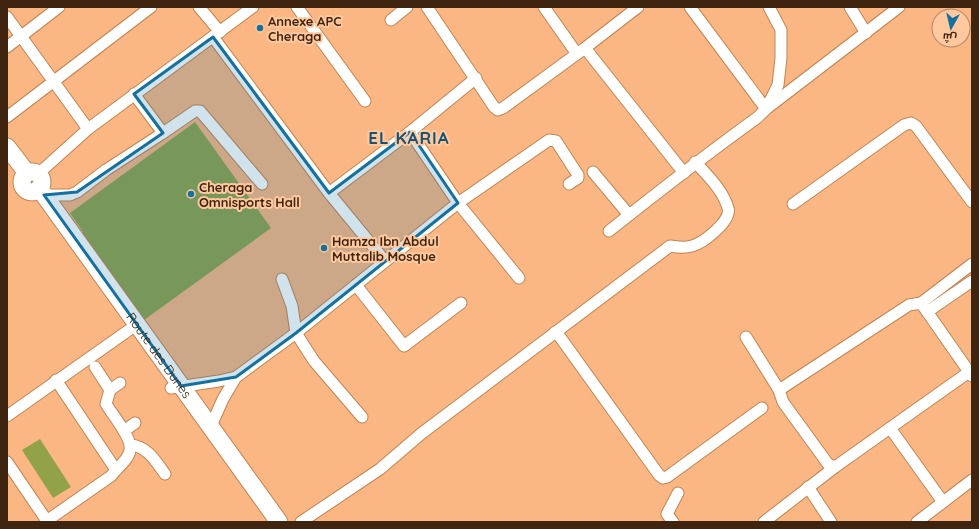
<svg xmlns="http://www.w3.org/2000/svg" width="979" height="529" font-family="Quicksand,Cairo,sans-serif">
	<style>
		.pitch { fill: #92a249 }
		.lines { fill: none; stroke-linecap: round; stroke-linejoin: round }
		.minor-casing { stroke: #c38350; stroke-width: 13 }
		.primary-casing { stroke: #c38350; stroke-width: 19 }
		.minor { stroke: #fff; stroke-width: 11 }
		.primary { stroke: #fff; stroke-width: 17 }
		.marked { fill: #14709f; fill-opacity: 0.2; stroke: #14709f; stroke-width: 3; stroke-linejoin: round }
		.poi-dot { fill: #14709f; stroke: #ffc89f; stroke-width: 1.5 }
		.labels { text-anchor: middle; stroke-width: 4; stroke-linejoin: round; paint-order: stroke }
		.poi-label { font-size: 13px; font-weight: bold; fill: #3f2510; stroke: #ffc89f; text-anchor: start }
		.street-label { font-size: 13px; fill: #3f2510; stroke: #ffc89f }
		.district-label { font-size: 17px; font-weight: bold; letter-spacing: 1px; fill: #185273; stroke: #ffc89f }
	</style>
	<rect width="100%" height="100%" fill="#fbb783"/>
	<g class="pitch">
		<path d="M 195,122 L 271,228 L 140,323 L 79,234 L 83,232 L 70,213 Z"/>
		<path d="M 40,439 L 71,487 L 53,498 L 22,450 Z"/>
	</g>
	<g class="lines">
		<g class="minor-casing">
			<g id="minor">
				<path d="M 199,7 L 220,32"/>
				<path d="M 297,7 L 365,101"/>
				<path d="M 427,7 L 494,107 L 498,110 L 503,108 L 585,48 L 638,7"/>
				<path d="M 544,7 L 577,54"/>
				<path d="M 690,7 L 766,109 L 778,85 L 781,58 L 781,30 L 769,7"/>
				<path d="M 850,7 L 866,33"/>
				<path d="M 7,17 L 88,129"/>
				<path d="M 391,20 L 407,7"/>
				<path d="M 213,37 L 329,193 L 385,261"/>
				<path d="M 7,47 L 59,7"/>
				<path d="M 585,48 L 684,173"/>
				<path d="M 134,94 L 163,133 L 195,111 L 200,111 L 262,184"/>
				<path d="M 7,117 L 151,7"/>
				<path d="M 410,132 L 458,203 L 519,278"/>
				<path d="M 593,172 L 629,215"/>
				<path d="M 38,174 L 88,129 L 253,7"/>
				<path d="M 329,193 L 410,132 L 476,78"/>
				<path d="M 44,195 L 70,195 L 77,192 L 106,170 L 163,133"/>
				<path d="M 793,204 L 904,125 L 911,123 L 916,126 L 972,202"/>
				<path d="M 609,231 C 658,192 707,154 758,117 L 766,109 L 899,7"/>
				<path d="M 282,279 L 292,306 L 296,333 L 314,361 L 362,417"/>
				<path d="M 356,285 L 404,346 L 461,303"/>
				<path d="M 921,303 L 972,264"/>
				<path d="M 927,312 L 972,281"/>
				<path d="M 555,332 L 560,337 L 659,475 L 663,478 L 667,477 L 762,408"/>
				<path d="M 746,337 L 779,390 L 783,402 L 828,464 L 835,467 L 969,372"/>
				<path d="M 95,367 L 110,390 L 106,404 C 112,414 133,439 130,450 C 129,458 121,465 116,470"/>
				<path d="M 171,388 L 219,381 L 236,377 L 296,333 L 458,203 L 549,140 L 556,141 L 578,175 L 578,178 L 569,184"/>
				<path d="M 110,390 L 120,383"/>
				<path d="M 779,390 L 909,305 L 921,303 L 972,376"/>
				<path d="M 7,416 L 129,330"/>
				<path d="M 211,426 L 223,399 L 236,377"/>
				<path d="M 890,428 L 943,502"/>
				<path d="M 124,431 L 135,423"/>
				<path d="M 130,445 C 147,446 155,460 165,474"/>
				<path d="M 7,462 L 47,521"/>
				<path d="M 808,487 L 831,522"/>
				<path d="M 45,522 L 111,476 L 116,470 L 56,380"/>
				<path d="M 301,522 L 380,469 L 422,433 L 670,246 C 676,247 685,248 692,246 C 703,243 732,221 728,208 C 723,190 707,175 695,162"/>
				<path d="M 673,522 L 667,514 L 678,493"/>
				<path d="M 764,522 L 835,467"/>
				<path d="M 917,522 L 972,480"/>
			</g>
		</g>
		<g class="primary-casing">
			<g id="primary">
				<path d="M 7,147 L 27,173"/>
				<circle cx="32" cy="182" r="10"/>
				<path id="s1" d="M 39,188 L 279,522"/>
			</g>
		</g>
		<use href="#minor" class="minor"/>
		<use href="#primary" class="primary"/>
	</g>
	<path class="marked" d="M 213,37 L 329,193 L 410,132 L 458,203 L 296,333 L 236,377 L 181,386 L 44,195 L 77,192 L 163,133 L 134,94 Z"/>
	<g class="poi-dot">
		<circle cx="260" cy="28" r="4"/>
		<circle cx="191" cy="194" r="4"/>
		<circle cx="324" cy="248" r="4"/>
	</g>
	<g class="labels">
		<g class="poi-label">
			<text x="268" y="26">Annexe APC<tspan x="268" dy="15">Cheraga</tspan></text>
			<text x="199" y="192">Cheraga<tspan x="199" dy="15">Omnisports Hall</tspan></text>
			<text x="332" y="246">Hamza Ibn Abdul<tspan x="332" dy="15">Muttalib Mosque</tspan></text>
		</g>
		<g class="street-label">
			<text dy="5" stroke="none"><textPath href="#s1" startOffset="206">Route des Dunes</textPath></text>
		</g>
		<g class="district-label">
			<text x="409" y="144">EL KARIA</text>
		</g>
	</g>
	<rect width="979" height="529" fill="none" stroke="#3f2510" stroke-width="16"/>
	<g transform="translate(951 28) rotate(188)"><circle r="19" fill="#ffc89f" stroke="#b28766"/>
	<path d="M0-3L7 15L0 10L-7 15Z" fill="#14709f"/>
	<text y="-6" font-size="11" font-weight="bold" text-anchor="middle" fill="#3f2510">ش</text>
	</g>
</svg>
